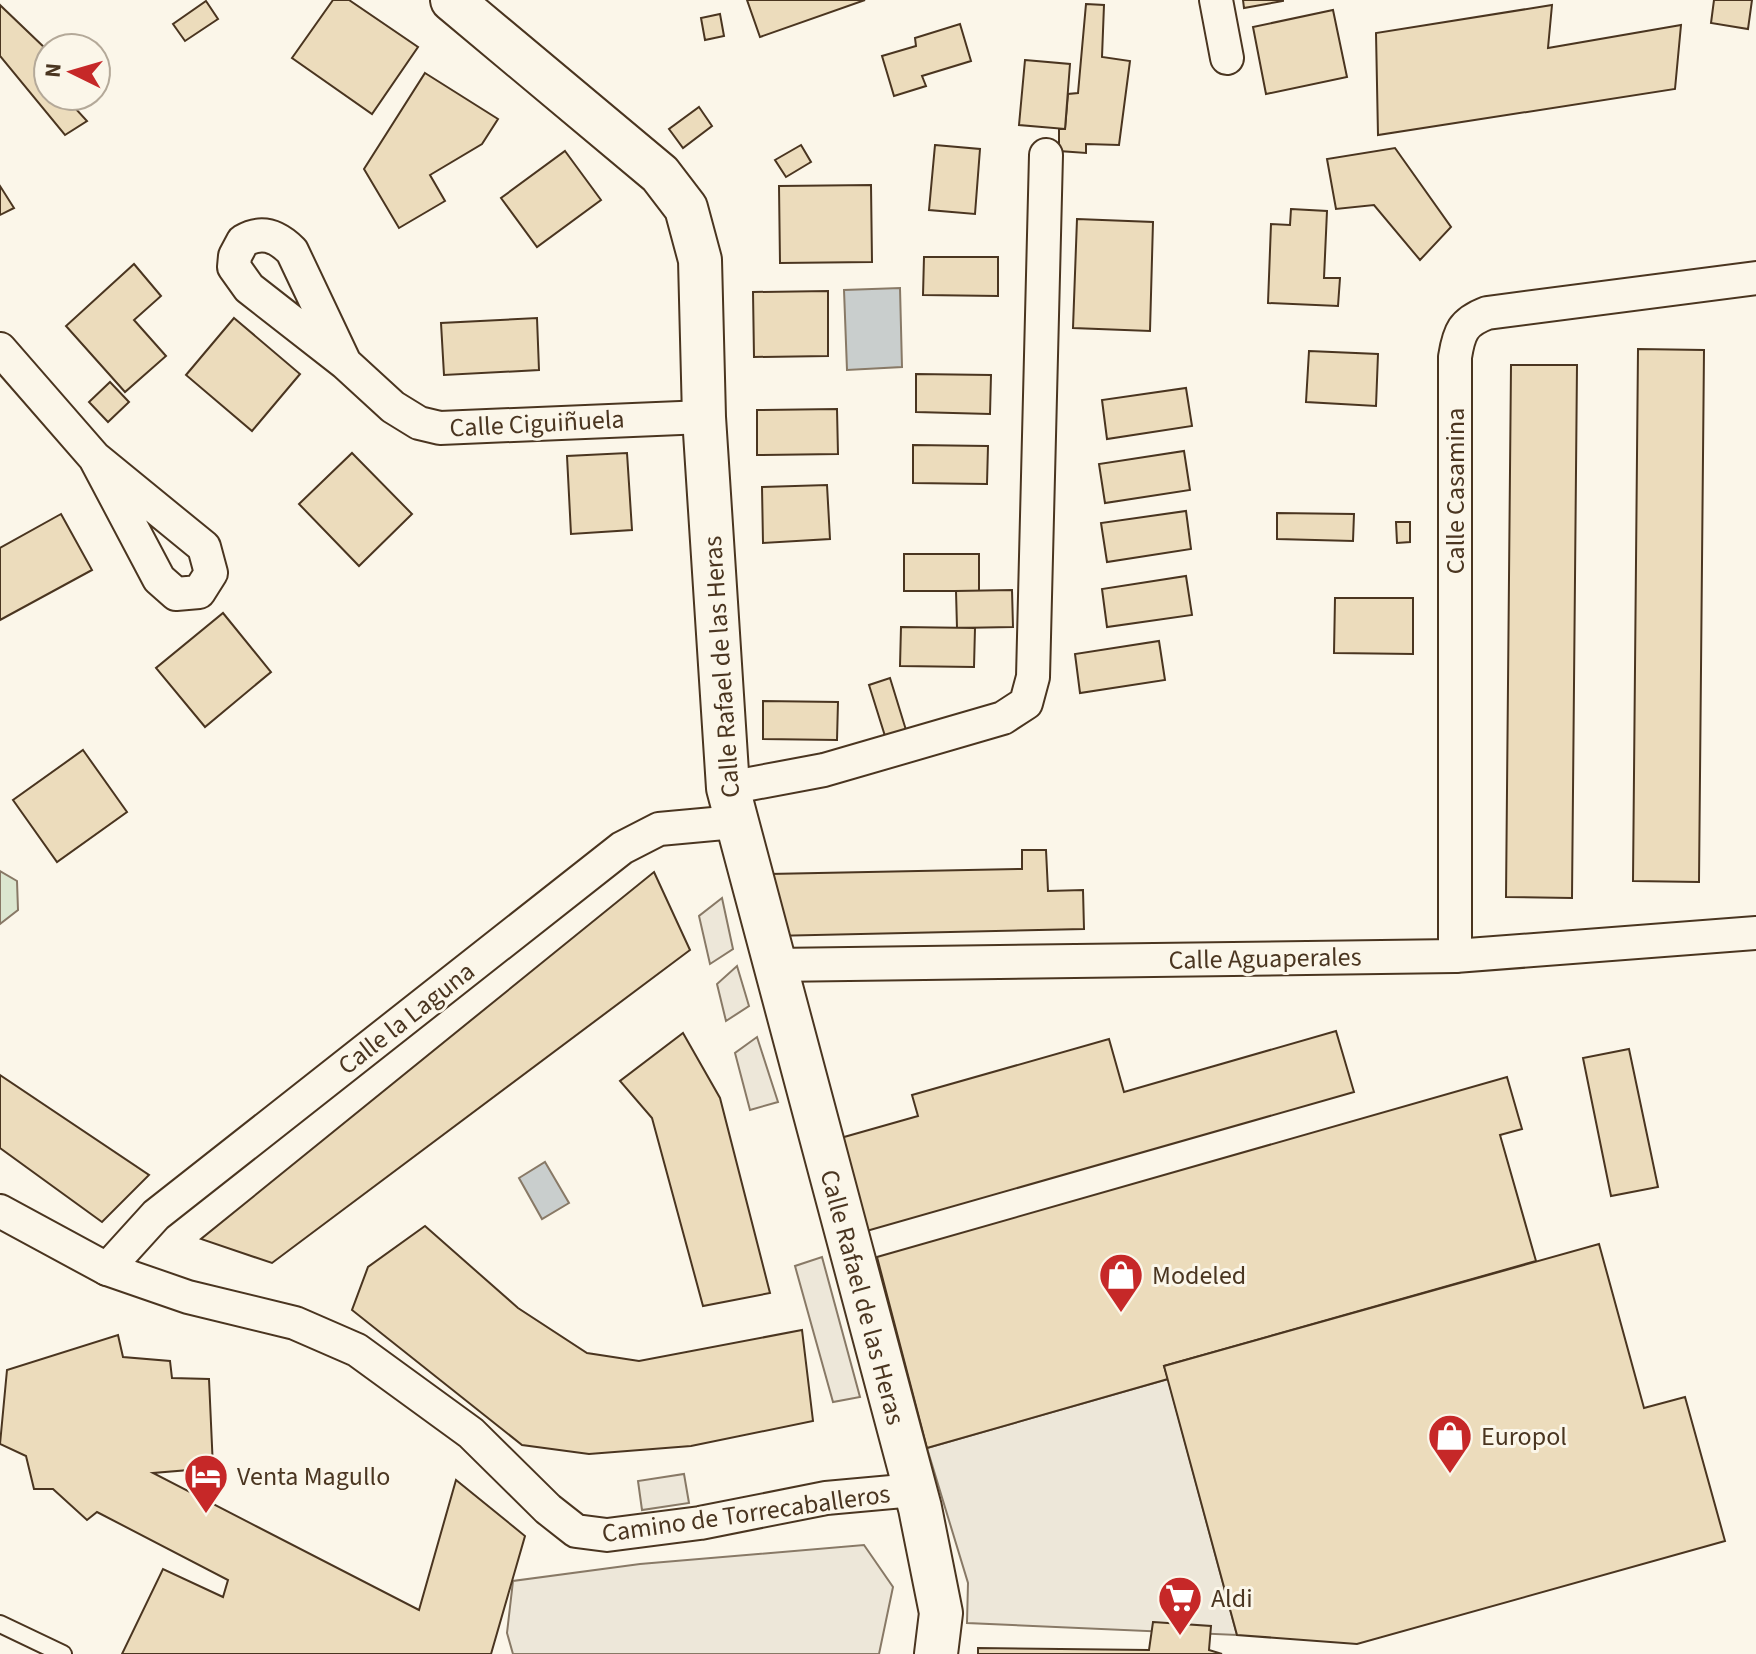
<svg xmlns="http://www.w3.org/2000/svg" width="1756" height="1654" font-family="'Source Sans 3',sans-serif">
	<style>
		.green { fill: #dce7d0; stroke: #887966; stroke-width: 2 }
		.parking { fill: #ede7d9; stroke: #887966; stroke-width: 2 }
		.water { fill: #c9cecd; stroke: #887966; stroke-width: 2 }
		.building { fill: #ecdcbc; stroke: #4a3520; stroke-width: 2 }
		.lines { fill: none; stroke-linecap: round; stroke-linejoin: round }
		.service-casing { stroke: #4a3520; stroke-width: 20 }
		.minor-casing { stroke: #4a3520; stroke-width: 36 }
		.tertiary-casing { stroke: #4a3520; stroke-width: 46 }
		.service { stroke: #fbf6e9; stroke-width: 16 }
		.minor { stroke: #fbf6e9; stroke-width: 32 }
		.tertiary { stroke: #fbf6e9; stroke-width: 42 }
		.labels { text-anchor: middle; stroke-width: 6; stroke-linejoin: round; paint-order: stroke }
		.street-label { font-size: 26px; fill: #4a3520; stroke: #fbf6e9 }
		.poi-label { font-size: 26px; fill: #4a3520; stroke: #fbf6e9; text-anchor: start }
	</style>
	<rect width="100%" height="100%" fill="#fbf6e9"/>
	<path class="green" d="M 0,871 L 17,881 L 18,910 L 0,924 Z"/>
	<g class="parking">
		<path d="M 722,898 L 733,949 L 710,964 L 699,916 Z"/>
		<path d="M 737,966 L 749,1006 L 726,1021 L 717,984 Z"/>
		<path d="M 757,1037 L 778,1102 L 750,1110 L 735,1053 Z"/>
		<path d="M 822,1257 L 860,1397 L 833,1402 L 795,1266 Z"/>
		<path d="M 1168,1379 L 1237,1635 L 967,1623 L 968,1583 L 927,1448 Z"/>
		<path d="M 684,1474 L 689,1503 L 642,1510 L 638,1481 Z"/>
		<path d="M 864,1545 L 893,1587 L 879,1654 L 513,1654 L 507,1633 L 513,1581 L 640,1564 Z"/>
	</g>
	<g class="water">
		<path d="M 900,288 L 902,367 L 847,370 L 844,290 Z"/>
		<path d="M 545,1162 L 569,1203 L 542,1219 L 519,1178 Z"/>
	</g>
	<g class="building">
		<path d="M 333,0 L 349,0 L 418,47 L 372,114 L 292,58 Z"/>
		<path d="M 747,0 L 865,0 L 760,37 Z"/>
		<path d="M 1243,0 L 1283,0 L 1283,1 L 1244,8 Z"/>
		<path d="M 1714,0 L 1752,0 L 1748,29 L 1711,23 Z"/>
		<path d="M 206,1 L 218,19 L 185,41 L 173,24 Z"/>
		<path d="M 1086,4 L 1104,5 L 1102,57 L 1130,61 L 1119,145 L 1086,144 L 1086,153 L 1059,151 L 1059,129 L 1065,129 L 1068,94 L 1078,93 Z"/>
		<path d="M 0,5 L 48,51 L 48,68 L 43,72 L 48,78 L 48,96 L 64,96 L 87,121 L 65,135 L 0,56 Z"/>
		<path d="M 1552,5 L 1548,48 L 1681,25 L 1675,89 L 1378,135 L 1376,33 Z"/>
		<path d="M 1333,10 L 1347,77 L 1266,94 L 1253,27 Z"/>
		<path d="M 720,14 L 724,36 L 705,40 L 701,18 Z"/>
		<path d="M 960,24 L 971,61 L 922,76 L 926,86 L 894,96 L 882,56 L 916,46 L 915,38 Z"/>
		<path d="M 1025,60 L 1070,64 L 1065,129 L 1019,125 Z"/>
		<path d="M 425,73 L 498,119 L 482,144 L 430,175 L 445,201 L 399,228 L 364,169 Z"/>
		<path d="M 699,107 L 712,126 L 683,148 L 669,129 Z"/>
		<path d="M 801,145 L 811,162 L 786,177 L 775,160 Z"/>
		<path d="M 935,145 L 980,149 L 975,214 L 929,210 Z"/>
		<path d="M 1395,148 L 1451,227 L 1420,260 L 1374,205 L 1336,209 L 1327,159 Z"/>
		<path d="M 565,151 L 601,200 L 537,247 L 501,198 Z"/>
		<path d="M 871,185 L 872,262 L 780,263 L 779,186 Z"/>
		<path d="M 0,186 L 14,208 L 0,215 Z"/>
		<path d="M 1291,209 L 1327,211 L 1324,278 L 1340,278 L 1338,306 L 1268,303 L 1271,224 L 1290,225 Z"/>
		<path d="M 1077,219 L 1153,222 L 1150,331 L 1073,328 Z"/>
		<path d="M 924,257 L 998,257 L 998,296 L 923,295 Z"/>
		<path d="M 134,264 L 161,296 L 134,320 L 166,356 L 125,392 L 66,326 Z"/>
		<path d="M 828,291 L 828,356 L 754,357 L 753,292 Z"/>
		<path d="M 234,318 L 300,374 L 252,431 L 186,375 Z"/>
		<path d="M 537,318 L 539,370 L 444,375 L 441,323 Z"/>
		<path d="M 1638,349 L 1704,350 L 1699,882 L 1633,881 Z"/>
		<path d="M 1309,351 L 1378,354 L 1376,406 L 1306,402 Z"/>
		<path d="M 1511,365 L 1577,365 L 1572,898 L 1506,897 Z"/>
		<path d="M 916,374 L 991,375 L 990,414 L 916,412 Z"/>
		<path d="M 110,382 L 129,402 L 108,422 L 89,402 Z"/>
		<path d="M 1186,388 L 1192,426 L 1107,439 L 1102,400 Z"/>
		<path d="M 837,409 L 838,454 L 757,455 L 757,410 Z"/>
		<path d="M 913,445 L 988,446 L 987,484 L 913,483 Z"/>
		<path d="M 1184,451 L 1190,490 L 1105,503 L 1099,464 Z"/>
		<path d="M 352,453 L 412,514 L 359,566 L 299,504 Z"/>
		<path d="M 627,453 L 632,530 L 571,534 L 567,456 Z"/>
		<path d="M 827,485 L 830,539 L 763,543 L 762,487 Z"/>
		<path d="M 1186,511 L 1191,549 L 1107,562 L 1101,523 Z"/>
		<path d="M 1277,513 L 1354,514 L 1353,541 L 1277,539 Z"/>
		<path d="M 61,514 L 92,570 L 0,620 L 0,548 Z"/>
		<path d="M 1396,522 L 1410,522 L 1410,542 L 1397,543 Z"/>
		<rect x="904" y="554" width="75" height="37"/>
		<path d="M 1186,576 L 1192,615 L 1107,627 L 1102,589 Z"/>
		<path d="M 1012,590 L 1013,627 L 957,628 L 956,591 Z"/>
		<path d="M 1335,598 L 1413,598 L 1413,654 L 1334,653 Z"/>
		<path d="M 223,613 L 271,672 L 205,727 L 156,668 Z"/>
		<path d="M 901,627 L 975,628 L 974,667 L 900,666 Z"/>
		<path d="M 1159,641 L 1165,680 L 1080,693 L 1075,654 Z"/>
		<path d="M 890,678 L 906,730 L 885,736 L 869,685 Z"/>
		<path d="M 763,701 L 838,702 L 837,740 L 763,739 Z"/>
		<path d="M 83,750 L 127,812 L 57,862 L 13,800 Z"/>
		<path d="M 1022,850 L 1046,850 L 1048,891 L 1083,890 L 1084,929 L 771,936 L 769,874 L 1022,869 Z"/>
		<path d="M 654,872 L 690,950 L 272,1263 L 201,1239 Z"/>
		<path d="M 1336,1031 L 1354,1092 L 856,1234 L 830,1141 L 918,1116 L 912,1095 L 1109,1039 L 1124,1092 Z"/>
		<path d="M 683,1033 L 720,1098 L 770,1293 L 703,1306 L 652,1118 L 620,1081 Z"/>
		<path d="M 1629,1049 L 1658,1187 L 1611,1196 L 1583,1058 Z"/>
		<path d="M 0,1075 L 149,1175 L 102,1222 L 0,1148 Z"/>
		<path d="M 1507,1077 L 1522,1129 L 1500,1135 L 1536,1261 L 1164,1366 L 1168,1379 L 927,1448 L 877,1257 Z"/>
		<path d="M 425,1226 L 518,1308 L 587,1353 L 639,1361 L 802,1330 L 813,1421 L 691,1446 L 589,1454 L 522,1445 L 352,1310 L 368,1267 Z"/>
		<path d="M 1599,1244 L 1644,1408 L 1685,1397 L 1725,1541 L 1357,1644 L 1237,1635 L 1164,1366 Z"/>
		<path d="M 118,1335 L 123,1357 L 170,1361 L 172,1378 L 209,1379 L 213,1468 L 153,1473 L 419,1610 L 456,1480 L 525,1536 L 491,1654 L 122,1654 L 163,1569 L 223,1597 L 228,1580 L 97,1512 L 87,1520 L 53,1489 L 34,1489 L 26,1456 L 0,1444 L 7,1370 Z"/>
		<path d="M 1153,1622 L 1211,1626 L 1209,1650 L 1222,1654 L 978,1654 L 978,1648 L 1149,1650 Z"/>
	</g>
	<g class="lines">
		<g class="service-casing">
			<path id="service" d="M 0,1624 L 63,1654"/>
		</g>
		<g class="minor-casing">
			<g id="minor">
				<path d="M 1216,0 L 1227,58"/>
				<path d="M 0,349 L 95,458 L 159,579 L 176,594 L 199,592 L 211,573 L 204,547 L 95,458"/>
				<path d="M 345,363 L 292,251 C 277,236 262,230 243,241 L 235,256 L 234,267 L 249,288 L 345,363 L 393,407 L 419,423 L 440,428 L 704,417"/>
				<path d="M 728,788 L 824,770 L 1003,718 L 1026,703 L 1033,677 L 1046,155"/>
				<path d="M 1455,956 L 1455,357 C 1459,332 1463,322 1487,313 L 1756,278"/>
				<path d="M 774,965 L 1455,956 L 1756,933"/>
				<path d="M 0,1211 L 107,1269 L 188,1297 L 295,1323 L 357,1350 L 471,1433 L 548,1509 L 576,1531 L 607,1535 L 700,1523 L 826,1498 L 914,1490"/>
				<path d="M 107,1269 L 156,1215 L 622,848 L 659,829 L 735,822"/>
			</g>
		</g>
		<g class="tertiary-casing">
			<path id="tertiary" d="M 452,0 L 660,174 L 686,208 L 700,260 L 704,417 L 728,788 L 920,1508 L 941,1613 L 936,1654"/>
		</g>
		<use href="#service" class="service"/>
		<use href="#minor" class="minor"/>
		<use href="#tertiary" class="tertiary"/>
	</g>
	<defs>
		<g id="shop-pin" transform="scale(2.3)"><path d="M0 17L-7.5 6A9.5 9.5 0 1 1 7.5 6Z" fill="#c62828" stroke="#fbf6e9"/><path d="M-5-2.5h2.3a2.7 3.5 0 0 1 5.4 0H5L5.5 6h-11ZM-1.5-2.5h3a1.5 2.3 0 0 0-3 0Z" fill="#fff"/></g>
		<g id="hotel-pin" transform="scale(2.3)"><path d="M0 17L-7.5 6A9.5 9.5 0 1 1 7.5 6Z" fill="#c62828" stroke="#fbf6e9"/><path d="M-6-4.5h1.5V1H6V5H4.5V3h-9V5H-6ZM-4 0a1.8 1.8 0 1 1 3.6 0ZM.5 0V-2.5h3Q6-2.5 6 0Z" fill="#fff"/></g>
		<g id="supermarket-pin" transform="scale(2.3)"><path d="M0 17L-7.5 6A9.5 9.5 0 1 1 7.5 6Z" fill="#c62828" stroke="#fbf6e9"/><path d="M-6-5.5h2.5l.6 2H6L4.5 2H-2.5L-4.4-4H-6ZM-1.5 3.2a1.3 1.3 0 1 0 .1 0ZM3 3.2a1.3 1.3 0 1 0 .1 0Z" fill="#fff"/></g>
	</defs>
	<g fill-rule="evenodd">
		<use href="#shop-pin" x="1121" y="1275"/>
		<use href="#shop-pin" x="1450" y="1436"/>
		<use href="#hotel-pin" x="206" y="1476"/>
		<use href="#supermarket-pin" x="1180" y="1598"/>
	</g>
	<g class="labels">
		<g class="street-label">
			<text transform="translate(537 423) rotate(-3)" y="9">Calle Ciguiñuela</text>
			<text transform="translate(1455 491) rotate(-90)" y="9">Calle Casamina</text>
			<text transform="translate(721 667) rotate(-94)" y="9">Calle Rafael de las Heras</text>
			<text transform="translate(1265 958) rotate(-1)" y="9">Calle Aguaperales</text>
			<text transform="translate(406 1018) rotate(-38)" y="9">Calle la Laguna</text>
			<text transform="translate(863 1297) rotate(75)" y="9">Calle Rafael de las Heras</text>
			<text transform="translate(746 1513) rotate(-8)" y="9">Camino de Torrecaballeros</text>
		</g>
		<g class="poi-label">
			<text x="1152" y="1284">Modeled</text>
			<text x="1481" y="1445">Europol</text>
			<text x="237" y="1485">Venta Magullo</text>
			<text x="1211" y="1607">Aldi</text>
		</g>
	</g>
	<g transform="translate(72 72) rotate(275)"><circle r="38" fill="#fbf6e9" stroke="#b4a999" stroke-width="2"/>
	<path d="M0-6L14 30L0 20L-14 30Z" fill="#c62828"/>
	<text y="-12" font-size="22" font-weight="bold" text-anchor="middle" fill="#4a3520">N</text>
	</g>
</svg>
